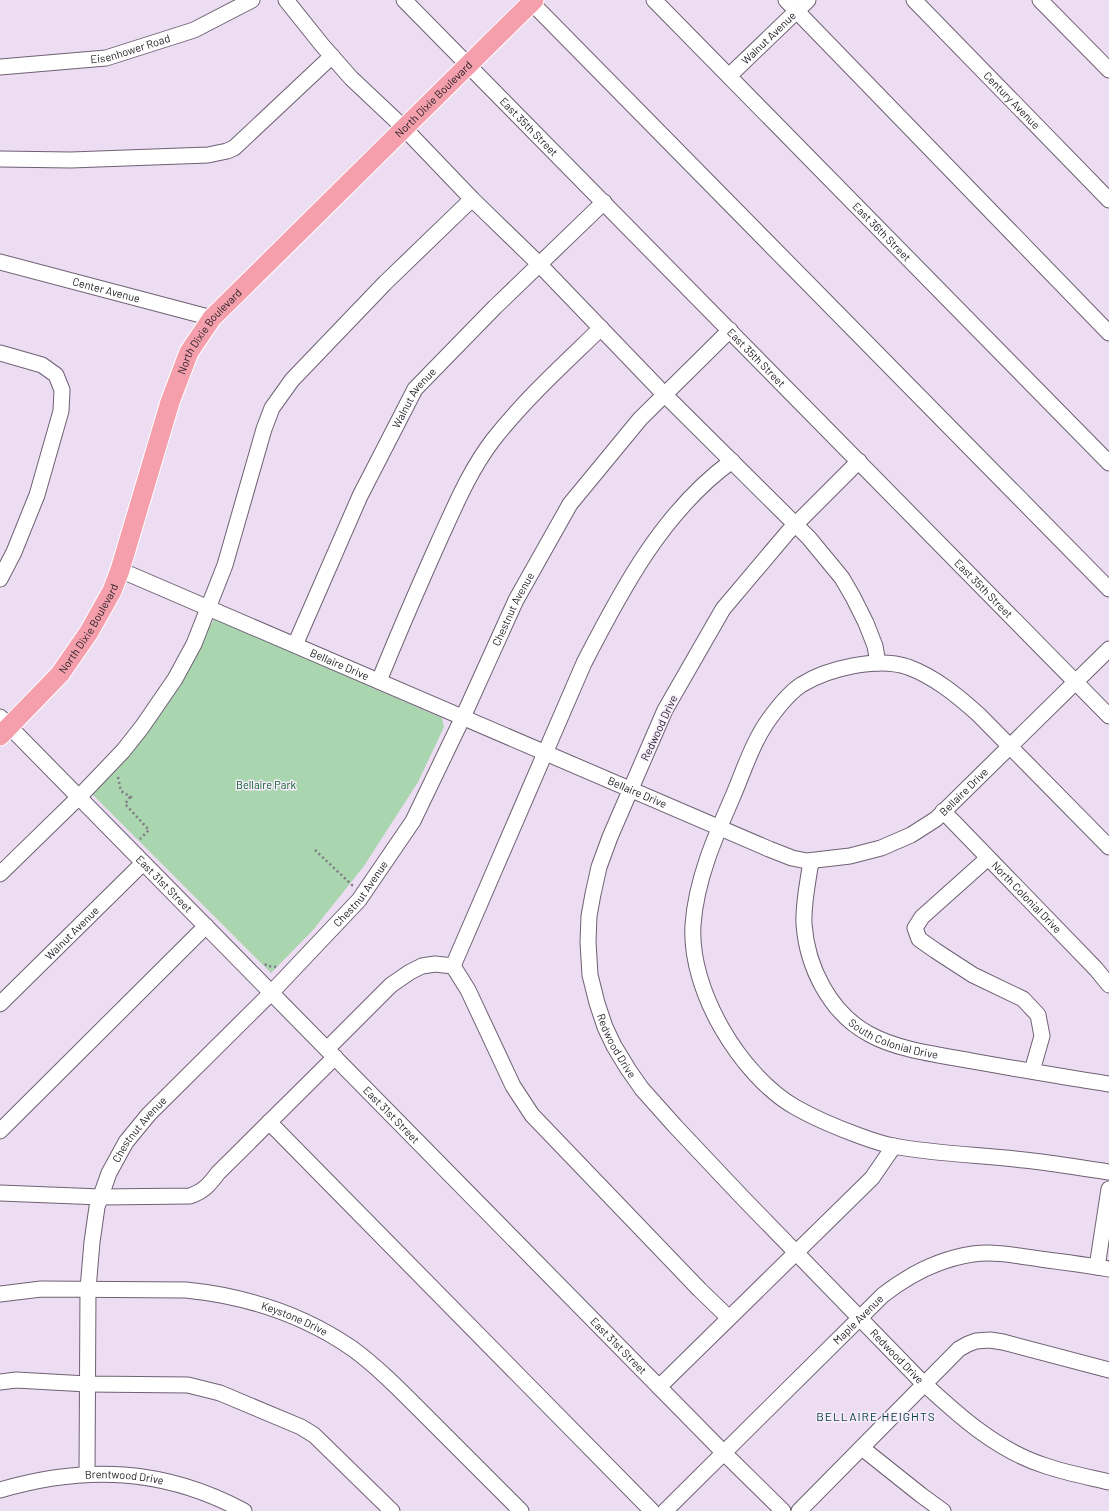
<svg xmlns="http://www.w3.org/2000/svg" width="1109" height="1511" font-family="Barlow,sans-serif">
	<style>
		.green { fill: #a9d5af }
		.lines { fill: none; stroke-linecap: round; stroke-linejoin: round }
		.minor-casing { stroke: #6e6173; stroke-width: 17 }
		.major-casing { stroke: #fff; stroke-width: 21 }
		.path { stroke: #827886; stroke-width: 2.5; stroke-dasharray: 2 3; stroke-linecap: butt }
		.minor { stroke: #fff; stroke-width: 15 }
		.major { stroke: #f49fab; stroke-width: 19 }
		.labels { text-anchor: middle; stroke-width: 3; stroke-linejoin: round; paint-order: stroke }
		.street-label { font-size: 11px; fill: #27222a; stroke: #f8ecfd }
		.park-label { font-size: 11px; fill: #005e24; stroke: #f8ecfd }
		.neighbourhood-label { font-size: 12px; letter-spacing: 1px; fill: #003f39; stroke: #f8ecfd }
	</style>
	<rect width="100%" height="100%" fill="#edddf3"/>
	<path class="green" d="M 214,619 L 442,718 L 444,727 L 418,782 L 364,866 L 313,930 L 271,973 L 89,791 L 145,734 L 164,710 Z"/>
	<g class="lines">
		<g class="minor-casing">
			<g id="minor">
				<path d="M 286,0 L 322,45 L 351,78 L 404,128 L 472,199 L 539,264 L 665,395 L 809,538 L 842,578 L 853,597 L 866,623 L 875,646 L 878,663"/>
				<path id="s1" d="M 404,0 L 1109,716"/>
				<path d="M 529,0 L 1109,589"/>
				<path id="s2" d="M 654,0 L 1109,463"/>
				<path d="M 786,0 L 1109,333"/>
				<path id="s3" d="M 914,0 L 1109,200"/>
				<path d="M 1040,0 L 1109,70"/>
				<path id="s4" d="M 0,67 L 106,58 L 194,30 L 252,0"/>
				<path id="s5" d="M 729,76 L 808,0"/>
				<path d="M 0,159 L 71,160 L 208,155 L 227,151 L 234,148 L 332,56"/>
				<path id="s6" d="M 0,262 L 212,318"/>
				<path d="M 0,353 L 42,365 L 56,375 L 62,390 L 61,411 L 37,495 L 14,552 L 0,579"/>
				<path id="s7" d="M 859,461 L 788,532 L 723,609 L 665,710 L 610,837 L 599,867 L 593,894 L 589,916 L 588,942 L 590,975 L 597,1003 L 605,1027 L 614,1046 L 628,1069 L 642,1089 L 675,1126 L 742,1197 L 918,1378 C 956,1413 995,1450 1046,1466 C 1067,1473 1088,1477 1109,1482"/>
				<path id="s8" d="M 120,570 L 769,849 L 792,858 L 807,861 L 850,856 L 881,848 L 911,835 L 936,819 L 1109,649"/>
				<path id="s9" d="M 295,645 L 360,496 L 415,389 L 495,307 L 604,202"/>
				<path d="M 379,681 C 398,634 418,588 439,541 C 455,506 470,470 493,440 C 525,399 564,364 601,328"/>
				<path id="s10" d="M 0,717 L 724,1453 L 783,1511"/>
				<path id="s11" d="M 943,811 L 1096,969 L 1109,985"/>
				<path d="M 1109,847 L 979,715 C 958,696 935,677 908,667 C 877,657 828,668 801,685 C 789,693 778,707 770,718 C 753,741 744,770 733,796 C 715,837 696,880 693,925 C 689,990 740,1075 795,1107 C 816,1119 838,1128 860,1136 C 871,1140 882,1144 893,1146 C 936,1154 981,1155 1024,1160 C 1052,1163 1081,1168 1109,1172"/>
				<path d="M 988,858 L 922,917 L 915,928 L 919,939 L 936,951 L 973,975 L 1023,999 L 1038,1015 L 1042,1036 L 1032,1071"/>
				<path id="s12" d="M 811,861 C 808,882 803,903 804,924 C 807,967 830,1013 869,1034 C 897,1050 940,1055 972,1061 C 1017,1069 1063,1077 1109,1084"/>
				<path d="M 0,874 L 79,797 L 123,751 L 142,727 L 175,679 L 194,644 L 225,565 L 264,429 L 272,408 L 292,380 L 385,283 L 472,199"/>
				<path d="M 453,966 L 584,663 C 622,589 663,511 732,461"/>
				<path id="s13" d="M 0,1004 L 143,863"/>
				<path d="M 327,1049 L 391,985 L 410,972 L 422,966 L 435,964 L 453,966 L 468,990 L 513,1086 L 532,1115 L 700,1290 L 729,1318"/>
				<path d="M 269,1122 L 652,1511"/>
				<path d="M 0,1131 L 206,926"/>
				<path d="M 0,1193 L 101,1197 L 190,1196 C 204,1191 209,1185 218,1173 L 335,1057"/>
				<path d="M 1097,1267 L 1109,1189"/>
				<path id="s14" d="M 0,1294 L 41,1289 L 186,1290 C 245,1296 304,1315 353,1349 C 380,1369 403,1393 427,1417 C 458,1448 490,1480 521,1511"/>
				<path d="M 0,1382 L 16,1380 L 87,1384 L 188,1385 L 220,1393 L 301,1427 L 314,1435 L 392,1511"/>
				<path d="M 659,1387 L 872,1178 L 894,1146"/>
				<path d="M 862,1448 L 921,1495 L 943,1511"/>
				<path id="s15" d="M 87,1474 L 88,1289 L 92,1242 L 97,1207 L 109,1173 L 126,1142 L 149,1114 L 271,993 L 359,900 L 413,821 L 463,717 L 516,600 L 570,504 L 640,419 L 730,330"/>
				<path id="s16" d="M 0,1490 C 85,1465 164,1468 244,1511"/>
				<path id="s17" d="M 665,1511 L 883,1295 C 910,1274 939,1259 973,1254 C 995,1251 1018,1256 1040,1259 C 1063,1262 1086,1265 1109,1269"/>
				<path d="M 799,1511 L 959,1349 L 968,1344 L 976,1341 L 990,1340 L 1003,1342 L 1109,1370"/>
			</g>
		</g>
		<g class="major-casing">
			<g id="major">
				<path id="s18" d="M 0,736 L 60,674 L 89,632 L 112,591 L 120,570 L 170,402 L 189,352 L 212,318 L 534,0"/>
			</g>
		</g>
		<g class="path">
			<path d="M 118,777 L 121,791 L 134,799"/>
			<path d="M 130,797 L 125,804 L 149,830 L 140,839"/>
			<path d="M 315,850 L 352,885 L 351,886"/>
			<path d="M 265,964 L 267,966 L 277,967"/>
		</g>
		<use href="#minor" class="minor"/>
		<use href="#major" class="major"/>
	</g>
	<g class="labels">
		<g class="street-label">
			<text dy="4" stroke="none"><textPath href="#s5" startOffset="55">Walnut Avenue</textPath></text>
			<text dy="4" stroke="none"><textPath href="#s4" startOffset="132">Eisenhower Road</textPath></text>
			<text dy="4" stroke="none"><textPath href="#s18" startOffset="788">North Dixie Boulevard</textPath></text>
			<text dy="4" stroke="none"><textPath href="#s3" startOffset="140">Century Avenue</textPath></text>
			<text dy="4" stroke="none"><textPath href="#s1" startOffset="178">East 35th Street</textPath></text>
			<text dy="4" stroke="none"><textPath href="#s2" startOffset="325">East 36th Street</textPath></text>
			<text dy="4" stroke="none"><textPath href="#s6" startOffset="110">Center Avenue</textPath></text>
			<text dy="4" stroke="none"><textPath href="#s18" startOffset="464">North Dixie Boulevard</textPath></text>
			<text dy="4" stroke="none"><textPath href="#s1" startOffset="502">East 35th Street</textPath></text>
			<text dy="4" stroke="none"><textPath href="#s9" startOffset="275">Walnut Avenue</textPath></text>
			<text dy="4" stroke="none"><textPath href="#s1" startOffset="826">East 35th Street</textPath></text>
			<text dy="4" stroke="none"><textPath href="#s15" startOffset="1005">Chestnut Avenue</textPath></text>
			<text dy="4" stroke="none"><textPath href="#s18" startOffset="140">North Dixie Boulevard</textPath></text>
			<text dy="4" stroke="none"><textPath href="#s8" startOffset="239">Bellaire Drive</textPath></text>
			<text transform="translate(659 728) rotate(-65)" y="4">Redwood Drive</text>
			<text dy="4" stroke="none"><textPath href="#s8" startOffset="923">Bellaire Drive</textPath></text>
			<text dy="4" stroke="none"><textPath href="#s8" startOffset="563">Bellaire Drive</textPath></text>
			<text dy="4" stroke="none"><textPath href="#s10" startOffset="234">East 31st Street</textPath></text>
			<text dy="4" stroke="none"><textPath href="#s15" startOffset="681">Chestnut Avenue</textPath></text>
			<text dy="4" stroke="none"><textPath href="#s11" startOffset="120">North Colonial Drive</textPath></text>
			<text dy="4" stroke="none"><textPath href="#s13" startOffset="101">Walnut Avenue</textPath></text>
			<text dy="4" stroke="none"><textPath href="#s12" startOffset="221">South Colonial Drive</textPath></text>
			<text dy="4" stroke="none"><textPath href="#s7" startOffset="673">Redwood Drive</textPath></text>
			<text dy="4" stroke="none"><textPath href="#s10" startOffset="558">East 31st Street</textPath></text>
			<text dy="4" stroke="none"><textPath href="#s15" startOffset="357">Chestnut Avenue</textPath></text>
			<text dy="4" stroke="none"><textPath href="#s14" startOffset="299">Keystone Drive</textPath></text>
			<text dy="4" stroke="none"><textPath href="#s17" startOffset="272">Maple Avenue</textPath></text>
			<text dy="4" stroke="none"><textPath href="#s10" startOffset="882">East 31st Street</textPath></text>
			<text dy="4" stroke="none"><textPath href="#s7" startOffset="1093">Redwood Drive</textPath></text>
			<text dy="4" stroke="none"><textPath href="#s16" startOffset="126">Brentwood Drive</textPath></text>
		</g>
		<g class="park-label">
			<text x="266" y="789">Bellaire Park</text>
		</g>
		<g class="neighbourhood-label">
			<text x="876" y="1421">BELLAIRE HEIGHTS</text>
		</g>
	</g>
</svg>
